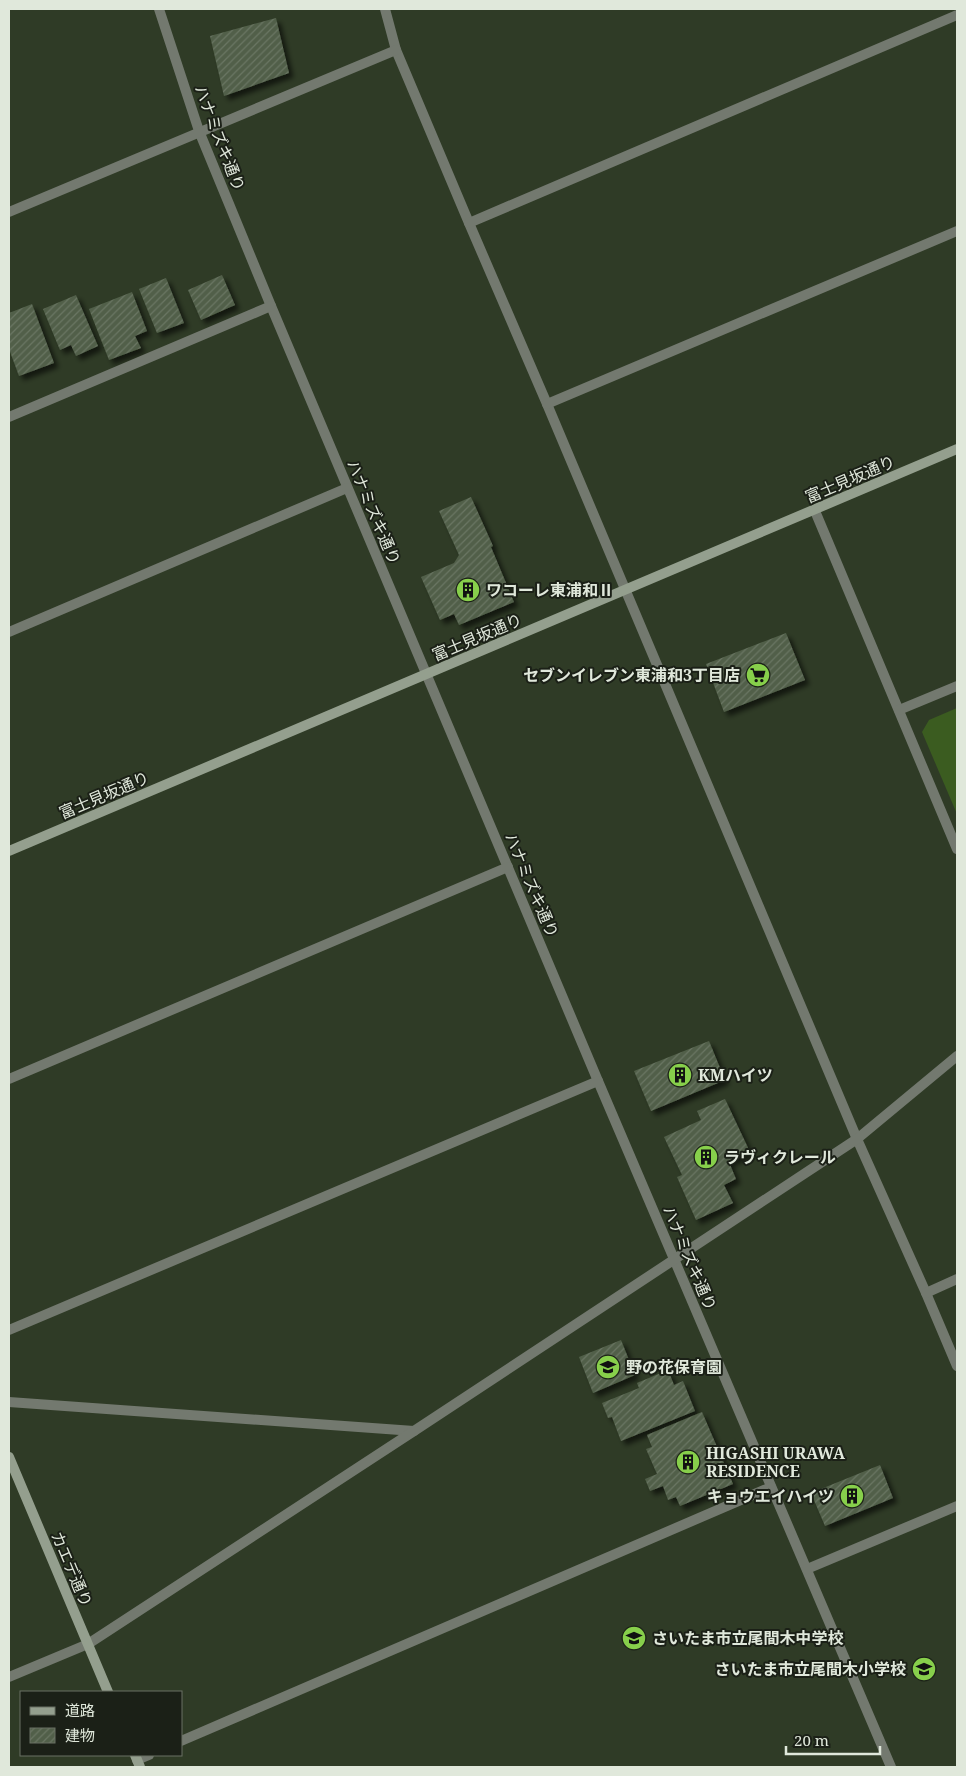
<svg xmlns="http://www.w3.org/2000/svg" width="966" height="1776" font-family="'Noto Serif','Noto Sans JP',serif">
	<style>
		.green { fill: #3b5c20 }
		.building { fill: url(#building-hatch); filter: url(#shadow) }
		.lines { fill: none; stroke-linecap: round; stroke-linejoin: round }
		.street { stroke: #73796f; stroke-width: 10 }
		.secondary { stroke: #949f8e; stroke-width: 10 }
		.labels { text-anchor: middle; stroke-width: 4; stroke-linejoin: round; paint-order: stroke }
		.street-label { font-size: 16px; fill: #e0e8db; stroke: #1b2017 }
		.poi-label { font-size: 16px; font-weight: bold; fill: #e0e8db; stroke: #1b2017; text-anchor: start }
	</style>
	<defs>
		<pattern id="building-hatch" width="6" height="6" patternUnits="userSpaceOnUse" patternTransform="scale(1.25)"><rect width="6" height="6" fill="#515f49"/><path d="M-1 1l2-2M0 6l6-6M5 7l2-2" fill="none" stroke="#6a7663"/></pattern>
		<filter id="shadow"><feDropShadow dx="4.5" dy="4.5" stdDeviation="2.5" flood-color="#0009"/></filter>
	</defs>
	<rect width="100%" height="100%" fill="#2f3b26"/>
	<path class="green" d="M 957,708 L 957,814 L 922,732 L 929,720 Z"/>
	<g class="building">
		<path d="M 276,18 L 289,73 L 224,96 L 210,36 Z"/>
		<path d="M 222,275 L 235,305 L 201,320 L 188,290 Z"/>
		<path d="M 166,278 L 184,323 L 157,333 L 139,289 Z"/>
		<path d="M 132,292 L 147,331 L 135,336 L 141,348 L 109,360 L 89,309 Z"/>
		<path d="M 76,295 L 98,346 L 76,356 L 71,345 L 60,350 L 43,309 Z"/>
		<path d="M 32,304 L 54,363 L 19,376 L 9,349 L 9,313 Z"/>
		<path d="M 471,497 L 493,546 L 491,547 L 514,602 L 459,625 L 454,614 L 440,620 L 421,577 L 454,563 L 459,555 L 439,511 Z"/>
		<path d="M 786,633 L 805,680 L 724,712 L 706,664 Z"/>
		<path d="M 709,1041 L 725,1080 L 651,1111 L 634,1071 Z"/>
		<path d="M 725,1099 L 750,1152 L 729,1162 L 736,1179 L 724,1185 L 733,1203 L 696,1220 L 677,1177 L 682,1175 L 664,1137 L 701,1120 L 697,1111 Z"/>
		<path d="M 621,1340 L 635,1375 L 593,1393 L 579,1357 Z"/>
		<path d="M 668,1370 L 674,1385 L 683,1381 L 695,1411 L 621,1441 L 612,1417 L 608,1418 L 602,1403 L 639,1388 L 637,1383 Z"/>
		<path d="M 702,1412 L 733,1484 L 680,1506 L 676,1497 L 668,1500 L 663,1486 L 650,1491 L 645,1479 L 657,1474 L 646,1449 L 652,1447 L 647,1435 Z"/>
		<path d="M 880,1465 L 893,1498 L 825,1526 L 811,1493 Z"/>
	</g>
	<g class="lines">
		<g class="street">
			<path d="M 159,9 L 199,131 L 271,306 L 598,1081 L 891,1767"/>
			<path d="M 385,9 L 396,50 L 469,223 L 547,404 L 857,1139 L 926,1293 L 957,1366"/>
			<path d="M 9,212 L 396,50"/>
			<path d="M 469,223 L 957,15"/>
			<path d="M 547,404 L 957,231"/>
			<path d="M 9,417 L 271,306"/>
			<path d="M 815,511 L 957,849"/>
			<path d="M 9,632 L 347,488"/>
			<path d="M 899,710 L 957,686"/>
			<path d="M 9,1079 L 508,867"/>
			<path d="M 926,1293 L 957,1279"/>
			<path d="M 9,1330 L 598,1081"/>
			<path d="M 9,1402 L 414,1431"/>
			<path d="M 807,1569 L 957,1506"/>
			<path d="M 9,1677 L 88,1644 L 414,1431 L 857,1139 L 957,1056"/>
			<path d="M 181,1741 L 771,1487"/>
			<path d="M 137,1760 L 149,1755"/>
		</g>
		<g class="secondary">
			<path d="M 9,851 L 957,449"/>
			<path d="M 9,1457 L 108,1692"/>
			<path d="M 135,1755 L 140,1767"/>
		</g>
	</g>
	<defs>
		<g id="building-disc" transform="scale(1.25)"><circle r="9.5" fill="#87cf4b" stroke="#1b2017"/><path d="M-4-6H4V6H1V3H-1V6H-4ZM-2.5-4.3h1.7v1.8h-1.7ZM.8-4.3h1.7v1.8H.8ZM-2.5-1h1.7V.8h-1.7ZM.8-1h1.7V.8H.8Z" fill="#111"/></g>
		<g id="supermarket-disc" transform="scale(1.25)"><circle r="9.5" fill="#87cf4b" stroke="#1b2017"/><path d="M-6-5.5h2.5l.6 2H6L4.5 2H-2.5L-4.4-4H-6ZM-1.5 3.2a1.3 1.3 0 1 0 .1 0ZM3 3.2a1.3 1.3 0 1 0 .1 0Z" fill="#111"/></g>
		<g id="school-disc" transform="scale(1.25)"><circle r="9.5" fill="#87cf4b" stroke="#1b2017"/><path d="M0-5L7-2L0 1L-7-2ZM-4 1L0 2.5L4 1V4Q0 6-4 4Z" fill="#111"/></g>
	</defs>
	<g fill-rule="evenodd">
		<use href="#building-disc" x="468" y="590"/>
		<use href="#supermarket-disc" x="758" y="675"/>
		<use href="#building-disc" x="680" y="1075"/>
		<use href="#building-disc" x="706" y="1157"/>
		<use href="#school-disc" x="608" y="1367"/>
		<use href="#building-disc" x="688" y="1462"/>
		<use href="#building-disc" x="852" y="1496"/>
		<use href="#school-disc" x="634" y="1638"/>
		<use href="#school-disc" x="924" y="1669"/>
	</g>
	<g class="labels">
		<g class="street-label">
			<text transform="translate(220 138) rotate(69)" y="6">ハナミズキ通り</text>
			<text transform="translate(850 479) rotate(-23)" y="6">富士見坂通り</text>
			<text transform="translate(374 512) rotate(67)" y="6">ハナミズキ通り</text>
			<text transform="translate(477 637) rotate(-23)" y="6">富士見坂通り</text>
			<text transform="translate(104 795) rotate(-23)" y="6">富士見坂通り</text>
			<text transform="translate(532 885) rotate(67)" y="6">ハナミズキ通り</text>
			<text transform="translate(690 1258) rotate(67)" y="6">ハナミズキ通り</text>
			<text transform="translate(72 1569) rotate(67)" y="6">カエデ通り</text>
		</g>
		<g class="poi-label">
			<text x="486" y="596">ワコーレ東浦和Ⅱ</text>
			<text x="740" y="681" text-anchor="end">セブンイレブン東浦和3丁目店</text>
			<text x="698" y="1081">KMハイツ</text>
			<text x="724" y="1163">ラヴィクレール</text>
			<text x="626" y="1373">野の花保育園</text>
			<text x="706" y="1459">HIGASHI URAWA<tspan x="706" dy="18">RESIDENCE</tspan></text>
			<text x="834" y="1502" text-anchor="end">キョウエイハイツ</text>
			<text x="652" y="1644">さいたま市立尾間木中学校</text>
			<text x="906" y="1675" text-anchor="end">さいたま市立尾間木小学校</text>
		</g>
	</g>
	<rect width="966" height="1776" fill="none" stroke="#e0e8db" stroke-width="20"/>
	<rect x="20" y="1691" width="162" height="65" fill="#1b2017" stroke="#6a7065"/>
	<rect x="30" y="1707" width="25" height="8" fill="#949f8e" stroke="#6a7065"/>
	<text x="65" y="1716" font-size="15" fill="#e0e8db">道路</text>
	<rect x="30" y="1728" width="25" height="15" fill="url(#building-hatch)" stroke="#6a7065"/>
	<text x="65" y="1741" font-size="15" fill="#e0e8db">建物</text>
	<path d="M786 1746v8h94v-8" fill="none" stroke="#e0e8db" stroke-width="2.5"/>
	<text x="794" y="1746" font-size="15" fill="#e0e8db" stroke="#1b2017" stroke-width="4" paint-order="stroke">20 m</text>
</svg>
